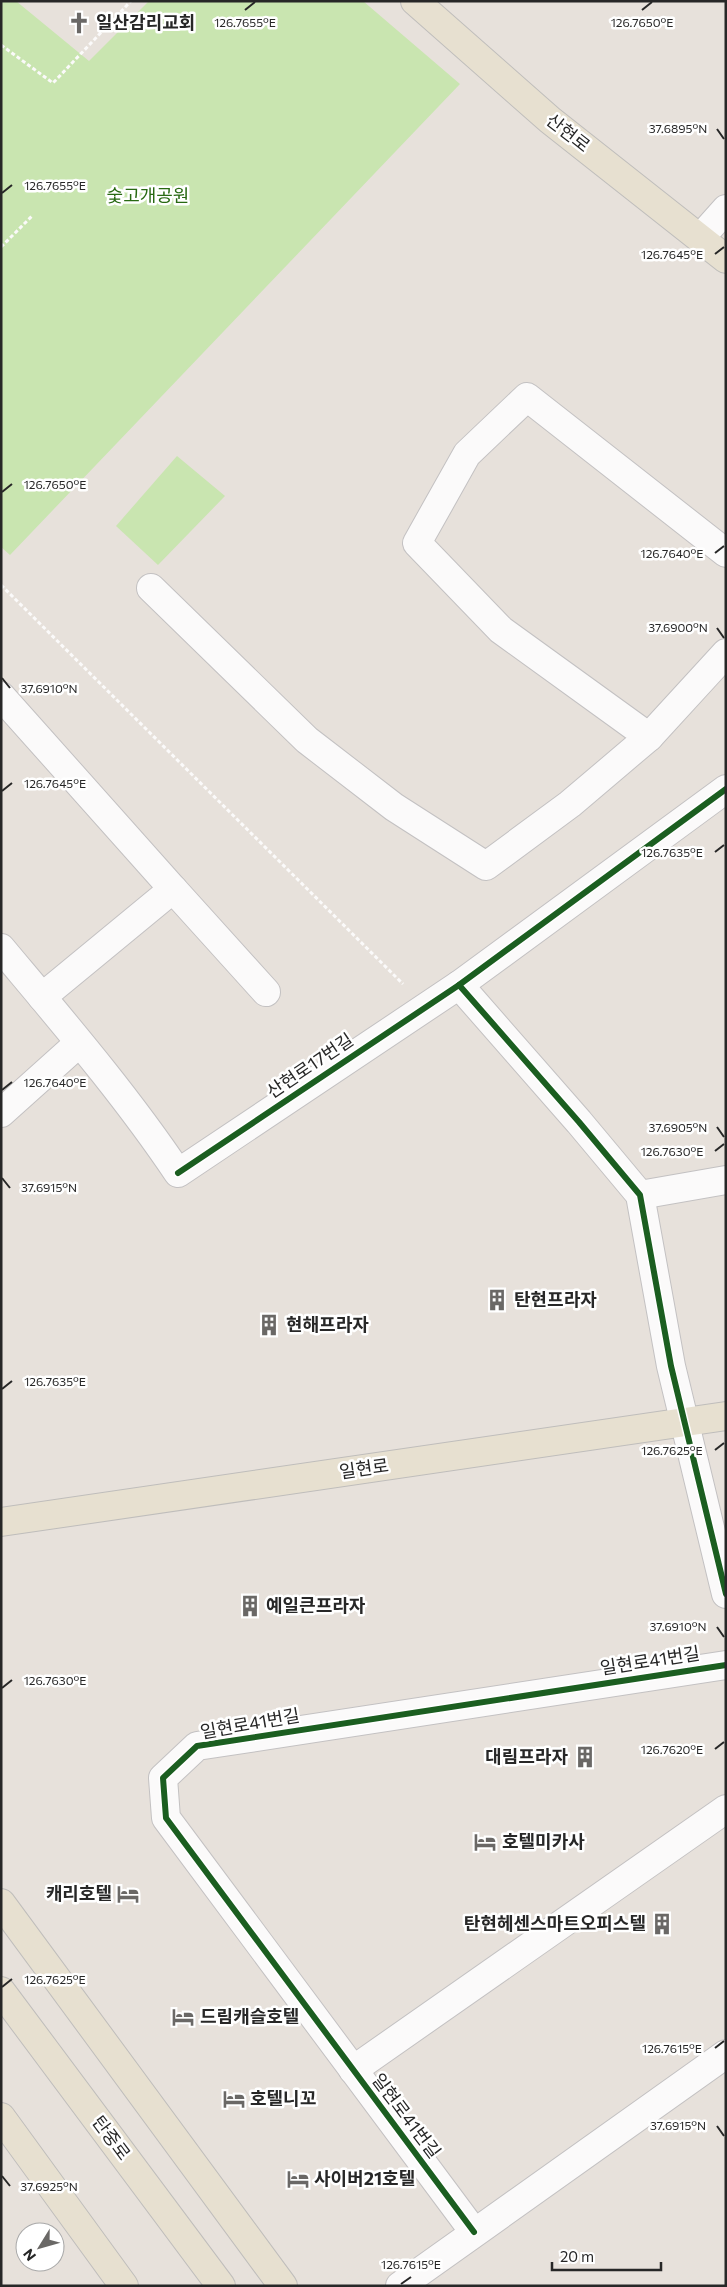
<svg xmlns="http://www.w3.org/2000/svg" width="727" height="2287" font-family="Commissioner,'Noto Sans KR',sans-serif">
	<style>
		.green { fill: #c9e5b0 }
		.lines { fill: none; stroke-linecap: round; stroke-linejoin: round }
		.minor-casing { stroke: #c3c1c2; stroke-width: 30 }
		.major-casing { stroke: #bfbdbb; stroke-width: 30 }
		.path { stroke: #fbfafa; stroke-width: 3; stroke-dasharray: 4 2.5; stroke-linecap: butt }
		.minor { stroke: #fbfafa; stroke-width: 28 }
		.major { stroke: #e7e0d0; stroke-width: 28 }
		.cycleway-casing { stroke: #fff; stroke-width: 9 }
		.cycleway { stroke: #1b5e20; stroke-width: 6 }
		.ticks { fill: none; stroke: #272727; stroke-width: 2 }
		.labels { text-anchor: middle; stroke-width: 5; stroke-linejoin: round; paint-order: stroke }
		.poi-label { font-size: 18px; font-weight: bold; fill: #272727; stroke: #fff; text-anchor: start }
		.street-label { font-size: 18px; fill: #272727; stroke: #fff }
		.park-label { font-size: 18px; fill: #286912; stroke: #fff }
		.ticks-label { font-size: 12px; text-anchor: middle; fill: #272727; stroke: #fff; stroke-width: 5; stroke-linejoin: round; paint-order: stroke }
	</style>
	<rect width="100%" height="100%" fill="#e7e1db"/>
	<g class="green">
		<path d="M 1,1 L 16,1 L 89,61 L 149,1 L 363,1 L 460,84 L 10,555 L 1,547 Z"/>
		<path d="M 177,456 L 225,496 L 158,565 L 116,526 Z"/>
	</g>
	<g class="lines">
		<g class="minor-casing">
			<g id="minor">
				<path d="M 701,237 L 726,209"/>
				<path d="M 151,588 L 307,740 L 394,807 L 486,866 L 570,804 L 649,737 L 501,630 L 417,543 L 467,454 L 527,397 L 726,553"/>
				<path d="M 1,696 L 173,889"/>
				<path d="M 649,737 L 726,653"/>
				<path d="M 1,948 C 62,1021 125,1094 178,1173 L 459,985 L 726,789"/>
				<path d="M 459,985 L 579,1122 L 640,1195 L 671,1366 L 726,1594"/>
				<path d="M 42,997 L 173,889 L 266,992"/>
				<path d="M 1,1113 L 79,1043"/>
				<path d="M 640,1195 L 726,1180"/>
				<path d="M 353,2070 L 726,1809"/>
				<path d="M 474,2232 L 166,1818 L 163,1778 L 197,1746 L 726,1665"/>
				<path d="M 400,2286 L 726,2054"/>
			</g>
		</g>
		<g class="major-casing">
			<g id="major">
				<path d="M 415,1 L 550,120 L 726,259"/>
				<path d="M 1,1522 L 726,1416"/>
				<path d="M 1,1903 L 283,2286"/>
				<path d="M 1,1991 L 221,2286"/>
				<path d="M 1,2117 L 124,2286"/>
			</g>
		</g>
		<g class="path">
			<path d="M 1,45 L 53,83 L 131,1"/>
			<path d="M 1,247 L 33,215"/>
			<path d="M 1,585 L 403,984"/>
		</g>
		<use href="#minor" class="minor"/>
		<use href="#major" class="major"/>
		<g class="cycleway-casing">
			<g id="cycleway">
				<path d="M 459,985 L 579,1122 L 640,1195 L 671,1366 L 726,1594"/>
				<path d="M 178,1173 L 459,985 L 726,789"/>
				<path d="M 474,2232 L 166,1818 L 163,1778 L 197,1746 L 726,1665"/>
			</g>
		</g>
		<use href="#cycleway" class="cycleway"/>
	</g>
	<path class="ticks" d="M 245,10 L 255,2M 642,10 L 652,2M 717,129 L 724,139M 2,193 L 12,185M 715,254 L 724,247M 2,492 L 12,484M 715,553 L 724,546M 717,628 L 724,638M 2,678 L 10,688M 2,791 L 12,783M 715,852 L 724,845M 2,1090 L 12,1082M 717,1127 L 724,1137M 715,1151 L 724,1144M 2,1178 L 10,1188M 2,1389 L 12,1381M 715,1450 L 724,1443M 717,1627 L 724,1637M 2,1688 L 12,1680M 715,1749 L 724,1742M 2,1987 L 12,1979M 715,2048 L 724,2041M 717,2126 L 724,2136M 2,2176 L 10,2186M 401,2284 L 411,2277"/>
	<defs>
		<g id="church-bare" transform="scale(1.725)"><path d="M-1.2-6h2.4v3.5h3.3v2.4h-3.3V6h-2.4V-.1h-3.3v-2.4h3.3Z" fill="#6a6866" stroke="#fff" stroke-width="2.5" paint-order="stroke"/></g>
		<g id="building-bare" transform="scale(1.725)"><path d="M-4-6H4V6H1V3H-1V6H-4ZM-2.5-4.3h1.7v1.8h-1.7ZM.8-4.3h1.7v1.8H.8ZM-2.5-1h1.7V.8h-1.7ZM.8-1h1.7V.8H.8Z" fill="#6a6866" stroke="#fff" stroke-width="2.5" paint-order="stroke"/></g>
		<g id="hotel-bare" transform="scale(1.725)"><path d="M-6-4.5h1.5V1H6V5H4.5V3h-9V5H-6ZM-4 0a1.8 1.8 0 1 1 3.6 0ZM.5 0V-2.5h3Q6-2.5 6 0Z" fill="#6a6866" stroke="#fff" stroke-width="2.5" paint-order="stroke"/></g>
	</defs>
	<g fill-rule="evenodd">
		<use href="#church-bare" x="79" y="23"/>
		<use href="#building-bare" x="497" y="1300"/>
		<use href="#building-bare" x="269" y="1325"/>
		<use href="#building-bare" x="250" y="1606"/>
		<use href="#building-bare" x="585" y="1757"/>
		<use href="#hotel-bare" x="485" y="1842"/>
		<use href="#hotel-bare" x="128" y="1894"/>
		<use href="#building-bare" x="662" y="1924"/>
		<use href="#hotel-bare" x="183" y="2017"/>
		<use href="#hotel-bare" x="234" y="2099"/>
		<use href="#hotel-bare" x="298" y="2179"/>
	</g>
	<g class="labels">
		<g class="poi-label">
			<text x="96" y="29">일산감리교회</text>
			<text x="514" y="1306">탄현프라자</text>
			<text x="286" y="1331">현해프라자</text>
			<text x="266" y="1612">예일큰프라자</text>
			<text x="568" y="1763" text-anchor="end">대림프라자</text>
			<text x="502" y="1848">호텔미카사</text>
			<text x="112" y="1900" text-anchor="end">캐리호텔</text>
			<text x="646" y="1930" text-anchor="end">탄현헤센스마트오피스텔</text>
			<text x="200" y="2023">드림캐슬호텔</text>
			<text x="250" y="2105">호텔니꼬</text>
			<text x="314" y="2185">사이버21호텔</text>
		</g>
		<g class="street-label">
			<text transform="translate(568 133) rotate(38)" y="6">산현로</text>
			<text transform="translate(310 1066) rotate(-34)" y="6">산현로17번길</text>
			<text transform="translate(364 1469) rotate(-8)" y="6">일현로</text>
			<text transform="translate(650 1661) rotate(-9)" y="6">일현로41번길</text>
			<text transform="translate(250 1724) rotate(-10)" y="6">일현로41번길</text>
			<text transform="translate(406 2116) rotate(53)" y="6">일현로41번길</text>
			<text transform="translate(111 2138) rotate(53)" y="6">탄중로</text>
		</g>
		<g class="park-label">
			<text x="148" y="202">숯고개공원</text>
		</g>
	</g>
	<g class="ticks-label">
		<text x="245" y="27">126.7655°E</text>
		<text x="642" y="27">126.7650°E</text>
		<text x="678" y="133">37.6895°N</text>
		<text x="55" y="190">126.7655°E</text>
		<text x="672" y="259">126.7645°E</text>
		<text x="55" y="489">126.7650°E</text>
		<text x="672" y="558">126.7640°E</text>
		<text x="678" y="632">37.6900°N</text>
		<text x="49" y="693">37.6910°N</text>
		<text x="55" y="788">126.7645°E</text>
		<text x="672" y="857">126.7635°E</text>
		<text x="55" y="1087">126.7640°E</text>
		<text x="678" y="1132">37.6905°N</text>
		<text x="672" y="1156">126.7630°E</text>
		<text x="49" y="1192">37.6915°N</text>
		<text x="55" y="1386">126.7635°E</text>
		<text x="672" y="1455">126.7625°E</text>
		<text x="678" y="1631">37.6910°N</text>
		<text x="55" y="1685">126.7630°E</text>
		<text x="672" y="1754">126.7620°E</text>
		<text x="55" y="1984">126.7625°E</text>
		<text x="672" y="2053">126.7615°E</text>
		<text x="678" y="2130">37.6915°N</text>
		<text x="49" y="2191">37.6925°N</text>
		<text x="411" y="2269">126.7615°E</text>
	</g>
	<rect width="727" height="2287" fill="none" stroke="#272727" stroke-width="5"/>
	<g transform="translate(40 2247) rotate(233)"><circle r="24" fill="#ffffff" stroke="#a9a9a9"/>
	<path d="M0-4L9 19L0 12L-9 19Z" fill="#6a6866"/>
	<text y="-8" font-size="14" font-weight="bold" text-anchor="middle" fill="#272727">N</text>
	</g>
	<path d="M552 2262v8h109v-8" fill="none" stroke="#272727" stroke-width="2.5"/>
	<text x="560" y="2262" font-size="15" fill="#272727" stroke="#ffffff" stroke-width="4" paint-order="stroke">20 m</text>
</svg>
